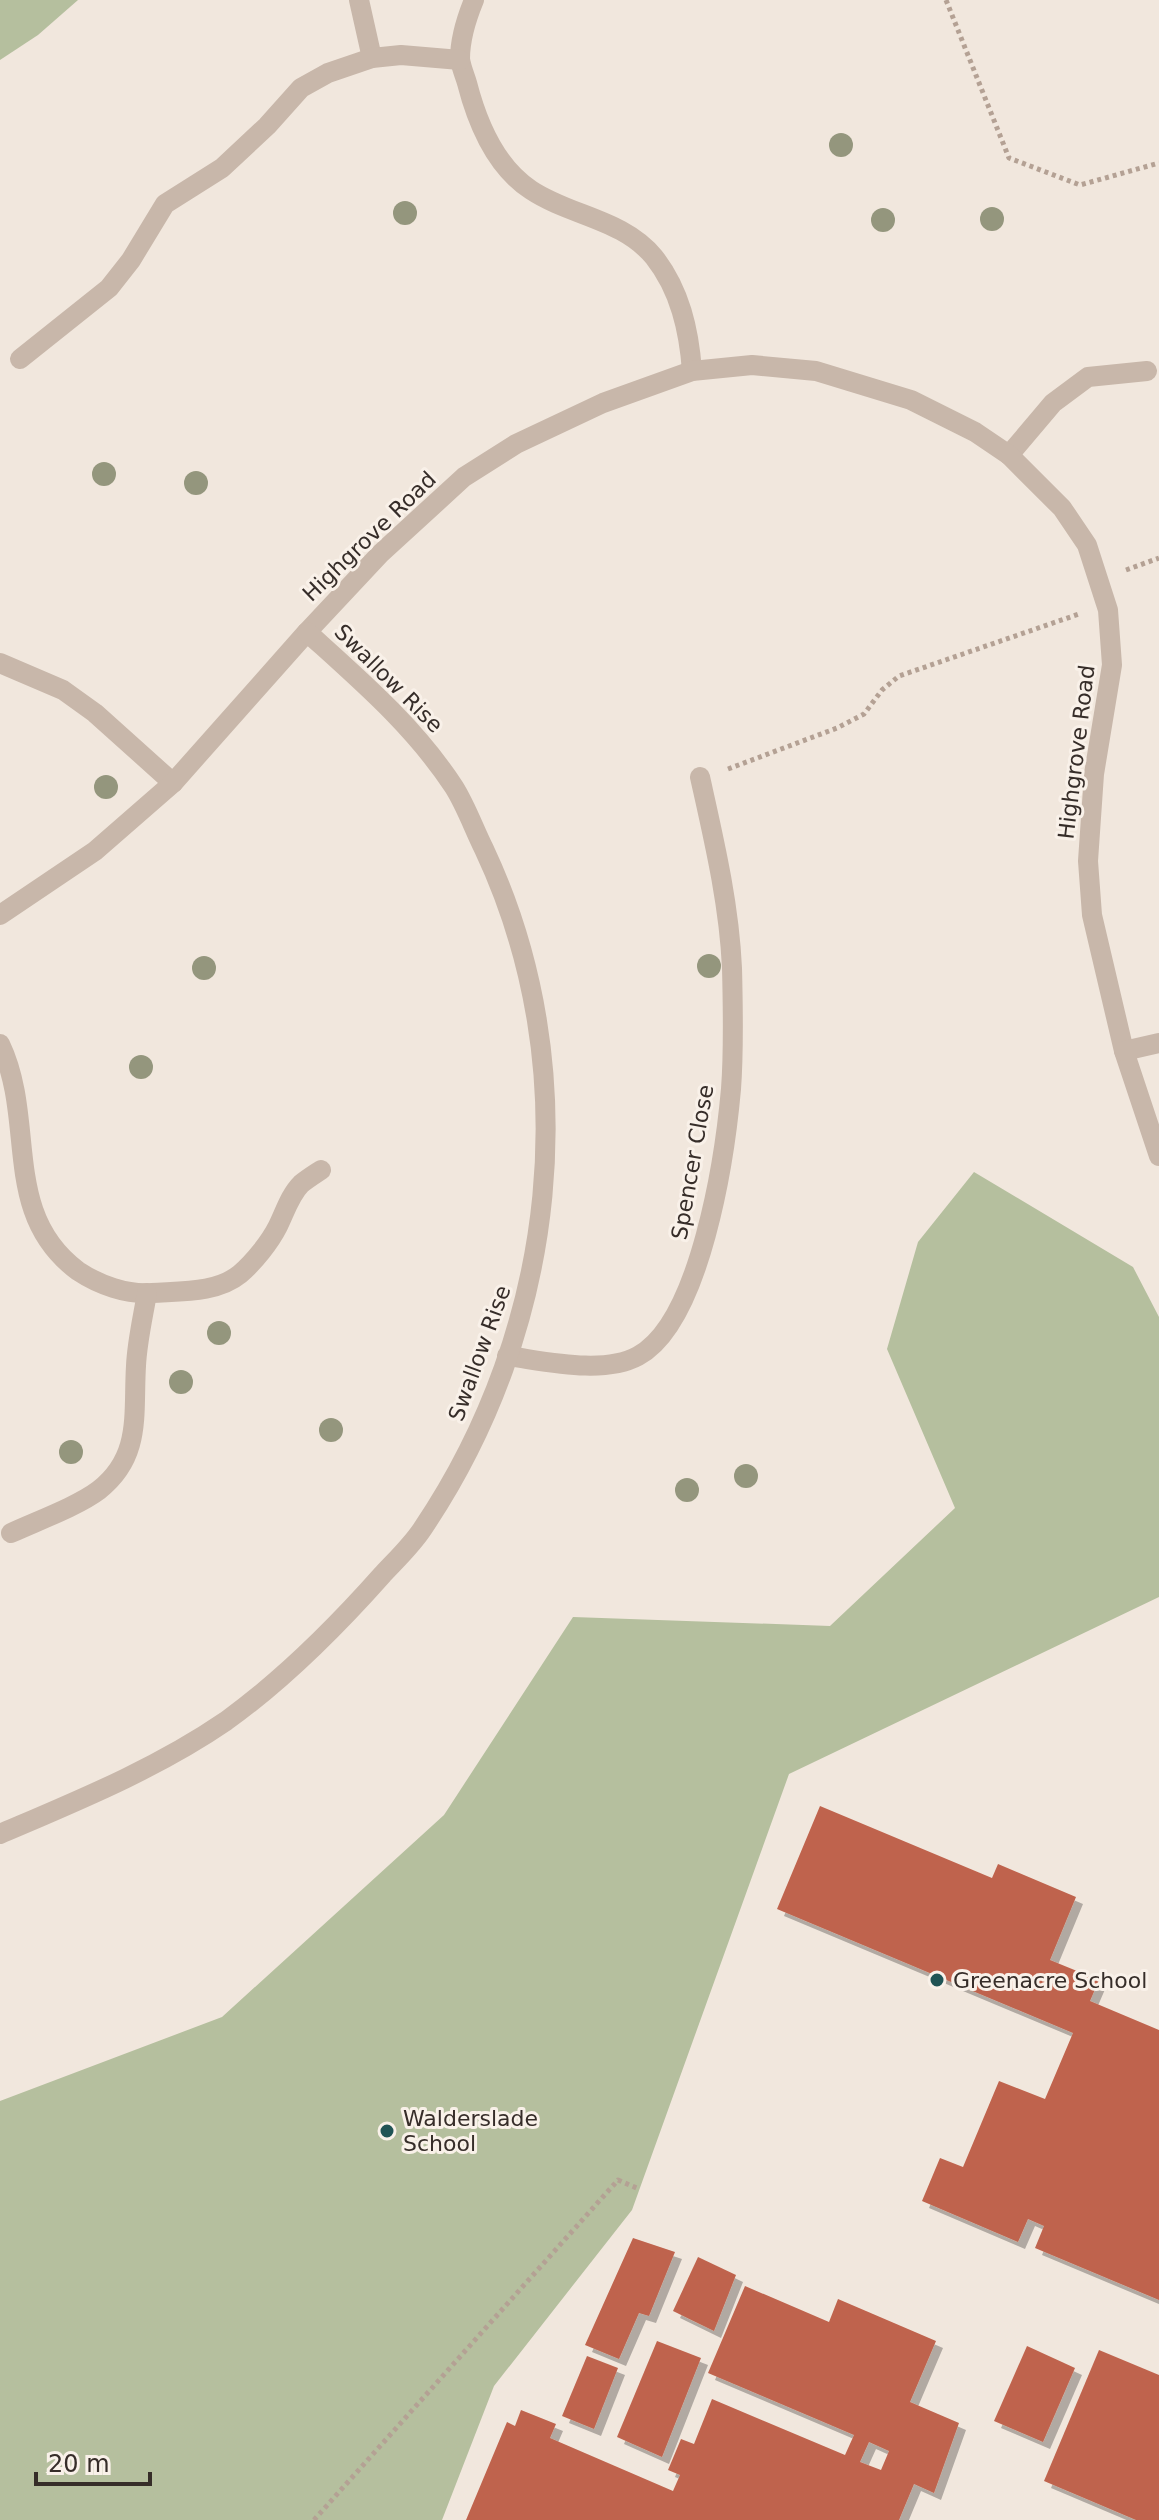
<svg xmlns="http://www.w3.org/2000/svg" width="1159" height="2520" font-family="'DejaVu Sans',sans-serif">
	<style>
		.green { fill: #b5bf9e }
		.building { fill: #bf644d; fill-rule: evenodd; filter: url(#shadow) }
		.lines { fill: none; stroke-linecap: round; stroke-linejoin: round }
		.path { stroke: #b4a194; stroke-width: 5; stroke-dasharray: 4 4; stroke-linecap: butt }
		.minor { stroke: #c8b7aa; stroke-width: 20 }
		.tree { fill: #94967d }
		.poi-dot { fill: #215455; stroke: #f9f1e9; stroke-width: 3 }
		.labels { text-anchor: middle; stroke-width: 6; stroke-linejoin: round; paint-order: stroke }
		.street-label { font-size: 22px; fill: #362d29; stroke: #f9f1e9 }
		.poi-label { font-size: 22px; fill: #362d29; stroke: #f9f1e9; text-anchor: start }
	</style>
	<defs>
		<filter id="shadow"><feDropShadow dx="7" dy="7" stdDeviation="0" flood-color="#0004"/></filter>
	</defs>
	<rect width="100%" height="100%" fill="#f1e7dd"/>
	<g class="green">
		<path d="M 0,0 L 78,0 L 38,35 L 0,60 Z"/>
		<path d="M 974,1172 L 1133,1267 L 1159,1317 L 1159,1597 L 789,1774 L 632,2210 L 494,2386 L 442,2520 L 0,2520 L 0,2101 L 222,2017 L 444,1815 L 573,1617 L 830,1626 L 955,1508 L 887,1349 L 918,1242 Z"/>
	</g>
	<g class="building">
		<path d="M 820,1806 L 992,1878 L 998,1864 L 1076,1897 L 1050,1960 L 1099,1980 L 1090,2001 L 1159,2030 L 1159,2300 L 1035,2248 L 1044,2226 L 1028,2219 L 1018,2242 L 922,2201 L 940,2158 L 963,2167 L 999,2081 L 1045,2099 L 1073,2033 L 777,1909 Z"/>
		<path d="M 633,2238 L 675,2252 L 649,2316 L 639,2313 L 619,2359 L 585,2345 Z"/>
		<path d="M 698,2257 L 736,2275 L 714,2331 L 673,2311 Z"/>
		<path d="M 745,2286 L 829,2322 L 838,2299 L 936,2341 L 910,2402 L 959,2423 L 934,2493 L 914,2484 L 899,2520 L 466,2520 L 507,2422 L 515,2426 L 521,2410 L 556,2424 L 550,2438 L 673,2491 L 680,2475 L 668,2470 L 681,2439 L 694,2444 L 712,2399 L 845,2455 L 854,2435 L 708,2373 ZM 869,2442 L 889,2451 L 881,2470 L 860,2462 Z"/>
		<path d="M 657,2341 L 701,2358 L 662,2457 L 617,2437 Z"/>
		<path d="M 1027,2346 L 1075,2368 L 1043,2442 L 994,2421 Z"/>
		<path d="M 1099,2350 L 1159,2375 L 1159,2520 L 1136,2520 L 1044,2481 Z"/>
		<path d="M 587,2356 L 618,2368 L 594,2429 L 562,2416 Z"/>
	</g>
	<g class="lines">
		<g class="path">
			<path d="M 946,0 L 1009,158 L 1080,185 L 1159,163"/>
			<path d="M 1126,570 L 1159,558"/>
			<path d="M 728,769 L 837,728 L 864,714 L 882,690 L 899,676 L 1079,614"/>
			<path d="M 314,2520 L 618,2180 L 639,2189"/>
		</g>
		<g class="minor">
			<path d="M 359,0 L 372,58"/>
			<path d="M 474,0 C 467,17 460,41 460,59 C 461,67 465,76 467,83 C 477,122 496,167 531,190 C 570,216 623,219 654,257 C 680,290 689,330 692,371"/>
			<path d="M 20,359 L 109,288 L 131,260 L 165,204 L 222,168 L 267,126 L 301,88 L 328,73 L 372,58 L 401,55 L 460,60"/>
			<path d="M 1009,455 L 1053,403 L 1088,377 L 1147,371"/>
			<path d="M 0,663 L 63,690 L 95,713 L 173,783"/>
			<path d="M 0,915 L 95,851 L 173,783 L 307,632 L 380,554 L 464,477 L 516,444 L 603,403 L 692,371 L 752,365 L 816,371 L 911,400 L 975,432 L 1009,455 L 1062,508 L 1087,545 L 1108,610 L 1112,665 L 1094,774 L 1088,861 L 1092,915 L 1124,1051 L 1159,1156"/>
			<path d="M 0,1044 C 37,1121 0,1213 78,1271 C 99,1285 127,1295 152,1293 C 181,1291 217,1293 240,1274 C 254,1262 270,1242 278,1226 C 285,1212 290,1195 301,1184 C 307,1179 315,1174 321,1170"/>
			<path d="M 1124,1051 L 1159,1043"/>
			<path d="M 507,1356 C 545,1361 603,1375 638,1356 C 701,1322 725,1156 731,1089 C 734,1050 733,1007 732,968 C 729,903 714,840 700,777"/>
			<path d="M 11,1533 C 37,1521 78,1506 99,1490 C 142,1456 133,1414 136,1366 C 137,1342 143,1317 147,1293"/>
			<path d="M 0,1834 C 77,1801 156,1769 226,1721 C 283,1680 336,1627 383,1574 C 396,1560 412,1545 423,1528 C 557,1329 587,1068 484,849 C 474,829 466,806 454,787 C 414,726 360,680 307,632"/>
		</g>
	</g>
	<g class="tree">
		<circle cx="841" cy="145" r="12"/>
		<circle cx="405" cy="213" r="12"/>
		<circle cx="992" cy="219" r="12"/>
		<circle cx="883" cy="220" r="12"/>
		<circle cx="104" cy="474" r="12"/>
		<circle cx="196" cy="483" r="12"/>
		<circle cx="106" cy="787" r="12"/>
		<circle cx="709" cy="966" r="12"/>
		<circle cx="204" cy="968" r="12"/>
		<circle cx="141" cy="1067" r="12"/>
		<circle cx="219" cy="1333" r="12"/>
		<circle cx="181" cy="1382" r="12"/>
		<circle cx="331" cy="1430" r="12"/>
		<circle cx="71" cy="1452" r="12"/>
		<circle cx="746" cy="1476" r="12"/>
		<circle cx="687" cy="1490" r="12"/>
	</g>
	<g class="poi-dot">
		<circle cx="937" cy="1980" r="8"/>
		<circle cx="387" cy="2131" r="8"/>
	</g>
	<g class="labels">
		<g class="street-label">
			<text transform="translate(369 536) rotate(-44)" y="8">Highgrove Road</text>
			<text transform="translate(389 678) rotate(45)" y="8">Swallow Rise</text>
			<text transform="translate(1076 752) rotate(-83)" y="8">Highgrove Road</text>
			<text transform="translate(692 1162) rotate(-80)" y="8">Spencer Close</text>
			<text transform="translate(479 1353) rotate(-70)" y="8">Swallow Rise</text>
		</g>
		<g class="poi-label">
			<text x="953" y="1988">Greenacre School</text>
			<text x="403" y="2126">Walderslade<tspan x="403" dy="25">School</tspan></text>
		</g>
	</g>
	<path d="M36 2472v12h114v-12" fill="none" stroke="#362d29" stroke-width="4"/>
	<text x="48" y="2472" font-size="24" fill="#362d29" stroke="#f9f1e9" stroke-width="6" paint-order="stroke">20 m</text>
</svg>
